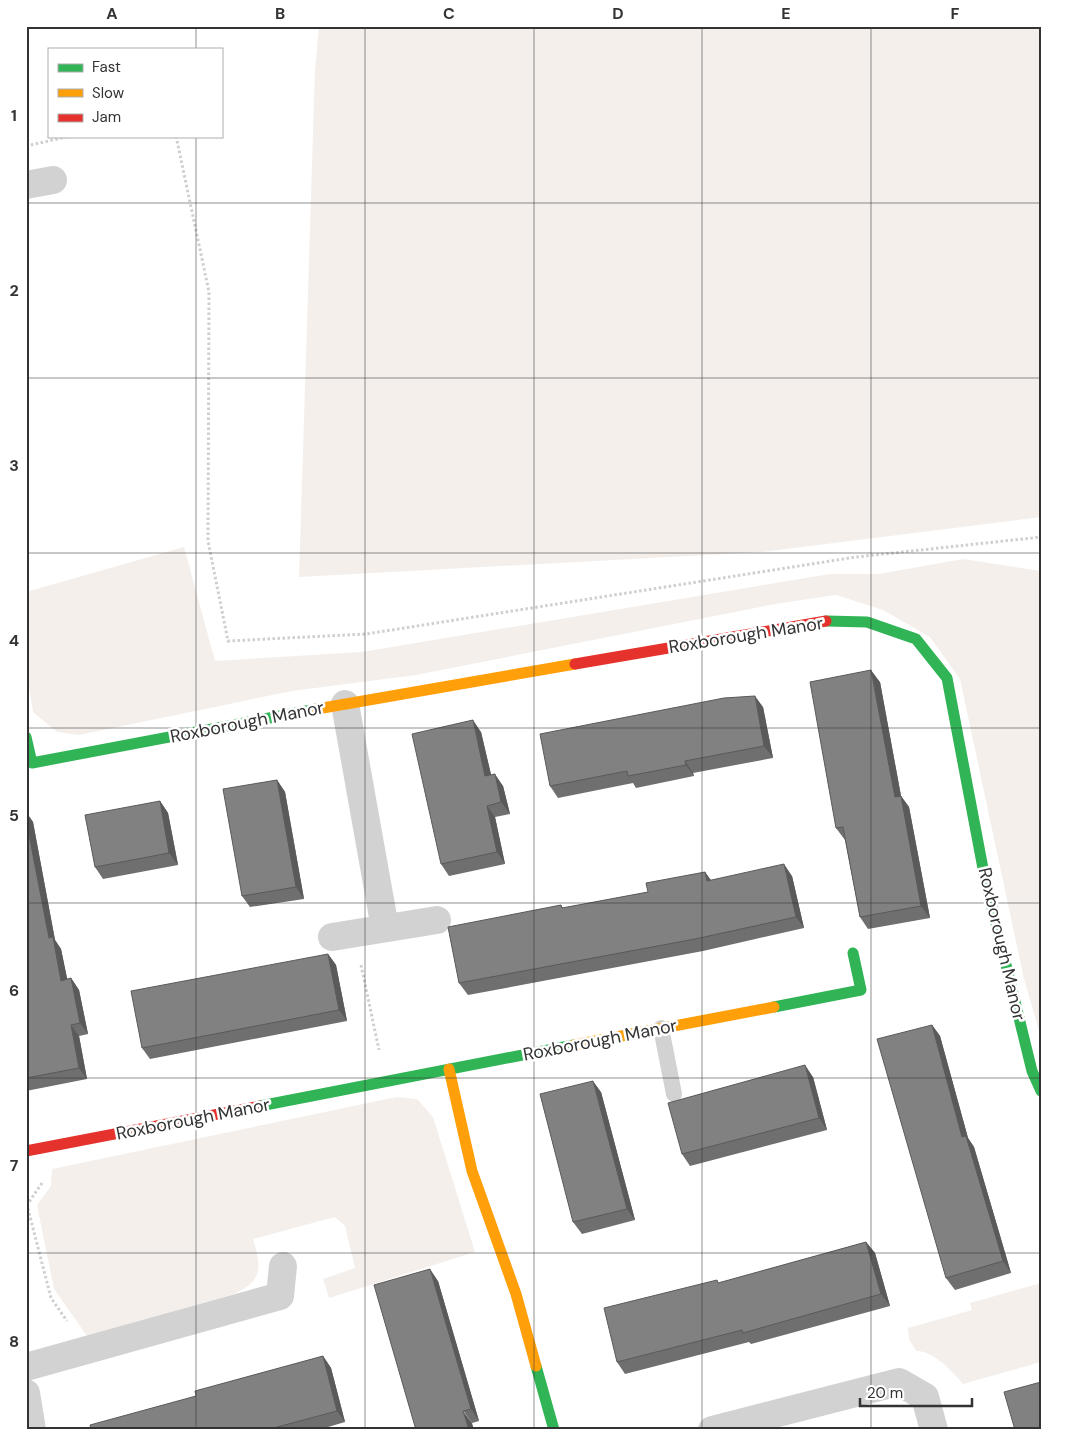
<svg xmlns="http://www.w3.org/2000/svg" width="1067" height="1456" font-family="'DM Sans',sans-serif">
	<style>
		.green { fill: #f4efeb }
		.lines { fill: none; stroke-linecap: round; stroke-linejoin: round }
		.path { stroke: #cfcfcf; stroke-width: 3; stroke-dasharray: 2.5 2.5; stroke-linecap: butt }
		.lane { stroke: #d2d2d2; stroke-width: 16 }
		.street { stroke: #d2d2d2; stroke-width: 28 }
		.fast { stroke: #30b455; stroke-width: 11 }
		.slow { stroke: #ff9f0a; stroke-width: 11 }
		.jam { stroke: #e5322d; stroke-width: 11 }
		.wall { fill: #6f6f6f }
		.shaded-wall { fill: #5a5a5a }
		.building { fill: #818181; stroke: #5a5a5a }
		.grid { fill: none; stroke: #333; stroke-width: 1; stroke-opacity: 0.55 }
		.labels { text-anchor: middle; stroke-width: 5; stroke-linejoin: round; paint-order: stroke }
		.street-label { font-size: 18px; fill: #333; stroke: #fff }
		.neatline { fill: none; stroke: #333; stroke-width: 2 }
		.grid-label { font-size: 16px; text-anchor: middle; font-weight: bold; fill: #333 }
	</style>
	<rect width="100%" height="100%" fill="#fff"/>
	<g class="green">
		<path d="M 319,26 L 1041,26 L 1041,517 L 762,552 L 299,577 L 315,70 Z"/>
		<path d="M 184,547 L 215,661 L 362,652 L 830,574 L 879,574 L 963,559 L 1041,571 L 1041,1037 L 1024,979 L 960,679 L 930,637 L 883,610 L 836,595 L 775,604 L 416,675 L 292,691 L 79,735 L 57,732 L 33,712 L 26,667 L 26,592 Z"/>
		<path d="M 397,1097 L 417,1099 L 433,1117 L 475,1252 L 329,1298 L 323,1279 L 355,1268 L 345,1226 L 335,1217 L 253,1239 C 261,1267 264,1280 234,1294 L 87,1336 L 54,1289 L 37,1205 L 51,1186 L 52,1169 Z"/>
		<path d="M 1041,1283 L 1041,1362 L 963,1384 C 951,1370 934,1351 916,1351 L 909,1339 L 908,1328 L 972,1310 L 970,1303 Z"/>
	</g>
	<g class="lines">
		<g class="path">
			<path d="M 176,136 L 209,292 L 208,541 L 228,641 L 366,634 L 856,557 L 1041,537"/>
			<path d="M 26,146 L 71,136"/>
			<path d="M 361,965 L 379,1050"/>
			<path d="M 42,1183 L 27,1205 L 51,1298 L 67,1321"/>
		</g>
		<path class="lane" d="M 661,1028 L 674,1094"/>
		<g class="street">
			<path d="M 26,185 L 53,180"/>
			<path d="M 345,704 L 385,928"/>
			<path d="M 332,937 L 437,920"/>
			<path d="M 26,1367 L 280,1296 L 283,1266"/>
			<path d="M 26,1393 L 32,1430"/>
			<path d="M 712,1430 L 899,1382 L 925,1397 L 934,1430"/>
		</g>
		<g class="fast">
			<path d="M 826,621 L 867,622 L 916,639 L 947,678 L 985,879 L 1032,1071 L 1041,1091"/>
			<path d="M 26,737 L 32,763 L 317,709"/>
			<path d="M 774,1007 L 861,990 L 853,953"/>
			<path d="M 260,1106 L 574,1045"/>
			<path d="M 536,1366 L 554,1430"/>
		</g>
		<g class="slow">
			<path d="M 317,709 L 575,664"/>
			<path d="M 574,1045 L 774,1007"/>
			<path d="M 449,1069 L 472,1171 L 516,1294 L 536,1366"/>
		</g>
		<g class="jam">
			<path d="M 575,664 L 826,621"/>
			<path d="M 26,1151 L 260,1106"/>
		</g>
	</g>
	<g class="wall">
		<path d="M 880,682 L 901,796 L 909,807 L 930,918 L 868,929 L 860,917 L 845,840 L 836,828 Z"/>
		<path d="M 763,707 L 773,758 L 693,773 L 694,776 L 636,788 L 633,783 L 558,798 L 550,786 Z"/>
		<path d="M 481,732 L 491,775 L 503,786 L 510,814 L 495,817 L 505,864 L 449,876 L 441,864 Z"/>
		<path d="M 277,780 L 285,792 L 304,899 L 250,907 L 242,896 Z"/>
		<path d="M 160,801 L 168,813 L 178,865 L 103,879 L 95,867 Z"/>
		<path d="M 26,812 L 33,822 L 55,940 L 61,949 L 67,979 L 71,978 L 79,990 L 88,1034 L 79,1036 L 87,1079 L 26,1091 Z"/>
		<path d="M 705,872 L 711,880 L 792,876 L 804,928 L 703,951 L 468,995 L 459,983 L 561,905 L 563,908 L 648,892 Z"/>
		<path d="M 328,954 L 336,965 L 347,1021 L 150,1059 L 142,1048 Z"/>
		<path d="M 932,1025 L 940,1036 L 968,1138 L 974,1147 L 1011,1273 L 955,1290 L 946,1278 Z"/>
		<path d="M 813,1077 L 827,1130 L 690,1166 L 682,1154 Z"/>
		<path d="M 601,1092 L 635,1220 L 582,1234 L 573,1222 Z"/>
		<path d="M 866,1242 L 875,1253 L 890,1306 L 751,1344 L 749,1342 L 625,1374 L 617,1362 L 719,1283 Z"/>
		<path d="M 438,1281 L 479,1421 L 472,1423 L 374,1285 Z"/>
		<path d="M 323,1356 L 331,1368 L 345,1422 L 318,1430 L 91,1430 Z"/>
	</g>
	<g class="shaded-wall">
		<path d="M 871,670 L 880,682 L 901,796 L 909,807 L 930,918 L 921,906 L 895,797 Z"/>
		<path d="M 755,696 L 763,707 L 773,758 L 764,746 Z"/>
		<path d="M 473,720 L 481,732 L 494,787 L 485,776 Z"/>
		<path d="M 685,761 L 693,773 L 694,776 L 686,765 Z"/>
		<path d="M 495,774 L 503,786 L 510,814 L 501,802 Z"/>
		<path d="M 277,780 L 285,792 L 304,899 L 296,887 Z"/>
		<path d="M 160,801 L 168,813 L 178,865 L 169,853 Z"/>
		<path d="M 487,806 L 495,817 L 505,864 L 497,852 Z"/>
		<path d="M 26,812 L 33,822 L 55,940 L 61,949 L 70,992 L 61,981 L 49,938 L 26,819 Z"/>
		<path d="M 784,864 L 792,876 L 804,928 L 796,917 Z"/>
		<path d="M 705,872 L 713,884 L 707,881 Z"/>
		<path d="M 328,954 L 336,965 L 347,1021 L 339,1010 Z"/>
		<path d="M 71,978 L 79,990 L 88,1034 L 80,1023 Z"/>
		<path d="M 71,1025 L 79,1036 L 87,1079 L 79,1068 Z"/>
		<path d="M 932,1025 L 940,1036 L 968,1138 L 974,1147 L 1011,1273 L 1003,1261 L 962,1137 Z"/>
		<path d="M 805,1065 L 813,1077 L 827,1130 L 819,1118 Z"/>
		<path d="M 593,1081 L 601,1092 L 635,1220 L 627,1209 Z"/>
		<path d="M 866,1242 L 875,1253 L 890,1306 L 881,1294 Z"/>
		<path d="M 430,1269 L 438,1281 L 479,1421 L 471,1409 Z"/>
		<path d="M 323,1356 L 331,1368 L 345,1422 L 337,1411 Z"/>
		<path d="M 463,1411 L 472,1423 L 474,1430 L 469,1430 Z"/>
	</g>
	<g class="building">
		<path d="M 871,670 L 895,797 L 901,796 L 921,906 L 860,917 L 843,827 L 836,828 L 810,682 Z"/>
		<path d="M 755,696 L 764,746 L 685,761 L 686,765 L 628,776 L 627,771 L 550,786 L 540,734 L 724,698 Z"/>
		<path d="M 473,720 L 485,776 L 495,774 L 501,802 L 487,806 L 497,852 L 441,864 L 412,734 Z"/>
		<path d="M 277,780 L 296,887 L 242,896 L 223,789 Z"/>
		<path d="M 160,801 L 169,853 L 95,867 L 85,815 Z"/>
		<path d="M 26,819 L 49,938 L 53,937 L 61,981 L 71,978 L 80,1023 L 71,1025 L 79,1068 L 26,1078 Z"/>
		<path d="M 784,864 L 796,917 L 695,939 L 459,983 L 448,927 L 561,905 L 562,908 L 648,892 L 646,883 L 705,872 L 707,881 Z"/>
		<path d="M 328,954 L 339,1010 L 142,1048 L 131,991 Z"/>
		<path d="M 932,1025 L 962,1137 L 966,1136 L 1003,1261 L 946,1278 L 877,1039 Z"/>
		<path d="M 805,1065 L 819,1118 L 682,1154 L 668,1103 Z"/>
		<path d="M 593,1081 L 627,1209 L 573,1222 L 540,1094 Z"/>
		<path d="M 866,1242 L 881,1294 L 743,1333 L 742,1330 L 617,1362 L 604,1308 L 717,1280 L 718,1283 Z"/>
		<path d="M 430,1269 L 471,1409 L 463,1411 L 469,1430 L 416,1430 L 374,1285 Z"/>
		<path d="M 323,1356 L 337,1411 L 266,1430 L 91,1430 L 90,1425 L 196,1396 L 195,1391 Z"/>
		<path d="M 1041,1382 L 1041,1430 L 1015,1430 L 1004,1392 Z"/>
	</g>
	<path class="grid" d="M 196,26 L 196,49M 365,26 L 365,1430M 534,26 L 534,1430M 702,26 L 702,1430M 871,26 L 871,1430M 196,136 L 196,1430M 26,203 L 1041,203M 26,378 L 1041,378M 26,553 L 1041,553M 26,728 L 1041,728M 26,903 L 1041,903M 26,1078 L 1041,1078M 26,1253 L 1041,1253"/>
	<g class="labels">
		<g class="street-label">
			<text transform="translate(746 635) rotate(-9)" y="6">Roxborough Manor</text>
			<text transform="translate(247 722) rotate(-11)" y="6">Roxborough Manor</text>
			<text transform="translate(1002 944) rotate(77)" y="6">Roxborough Manor</text>
			<text transform="translate(600 1040) rotate(-11)" y="6">Roxborough Manor</text>
			<text transform="translate(193 1119) rotate(-11)" y="6">Roxborough Manor</text>
		</g>
	</g>
	<rect width="1067" height="1456" fill="none" stroke="#ffffff" stroke-width="55"/>
	<rect x="48" y="48" width="175" height="90" fill="#ffffff" stroke="#adadad"/>
	<rect x="58" y="64" width="25" height="8" fill="#30b455" stroke="#adadad"/>
	<text x="92" y="72" font-size="15" fill="#333333">Fast</text>
	<rect x="58" y="89" width="25" height="8" fill="#ff9f0a" stroke="#adadad"/>
	<text x="92" y="98" font-size="15" fill="#333333">Slow</text>
	<rect x="58" y="114" width="25" height="8" fill="#e5322d" stroke="#adadad"/>
	<text x="92" y="122" font-size="15" fill="#333333">Jam</text>
	<path d="M860 1398v8h112v-8" fill="none" stroke="#333333" stroke-width="2.5"/>
	<text x="867" y="1398" font-size="15" fill="#333333" stroke="#ffffff" stroke-width="4" paint-order="stroke">20 m</text>
	<rect x="28" y="28" width="1012" height="1400" class="neatline"/>
	<g class="grid-label">
		<text x="112" y="19">A</text>
		<text x="280" y="19">B</text>
		<text x="449" y="19">C</text>
		<text x="618" y="19">D</text>
		<text x="786" y="19">E</text>
		<text x="955" y="19">F</text>
		<text x="14" y="121">1</text>
		<text x="14" y="296">2</text>
		<text x="14" y="471">3</text>
		<text x="14" y="646">4</text>
		<text x="14" y="821">5</text>
		<text x="14" y="996">6</text>
		<text x="14" y="1171">7</text>
		<text x="14" y="1347">8</text>
	</g>
</svg>
